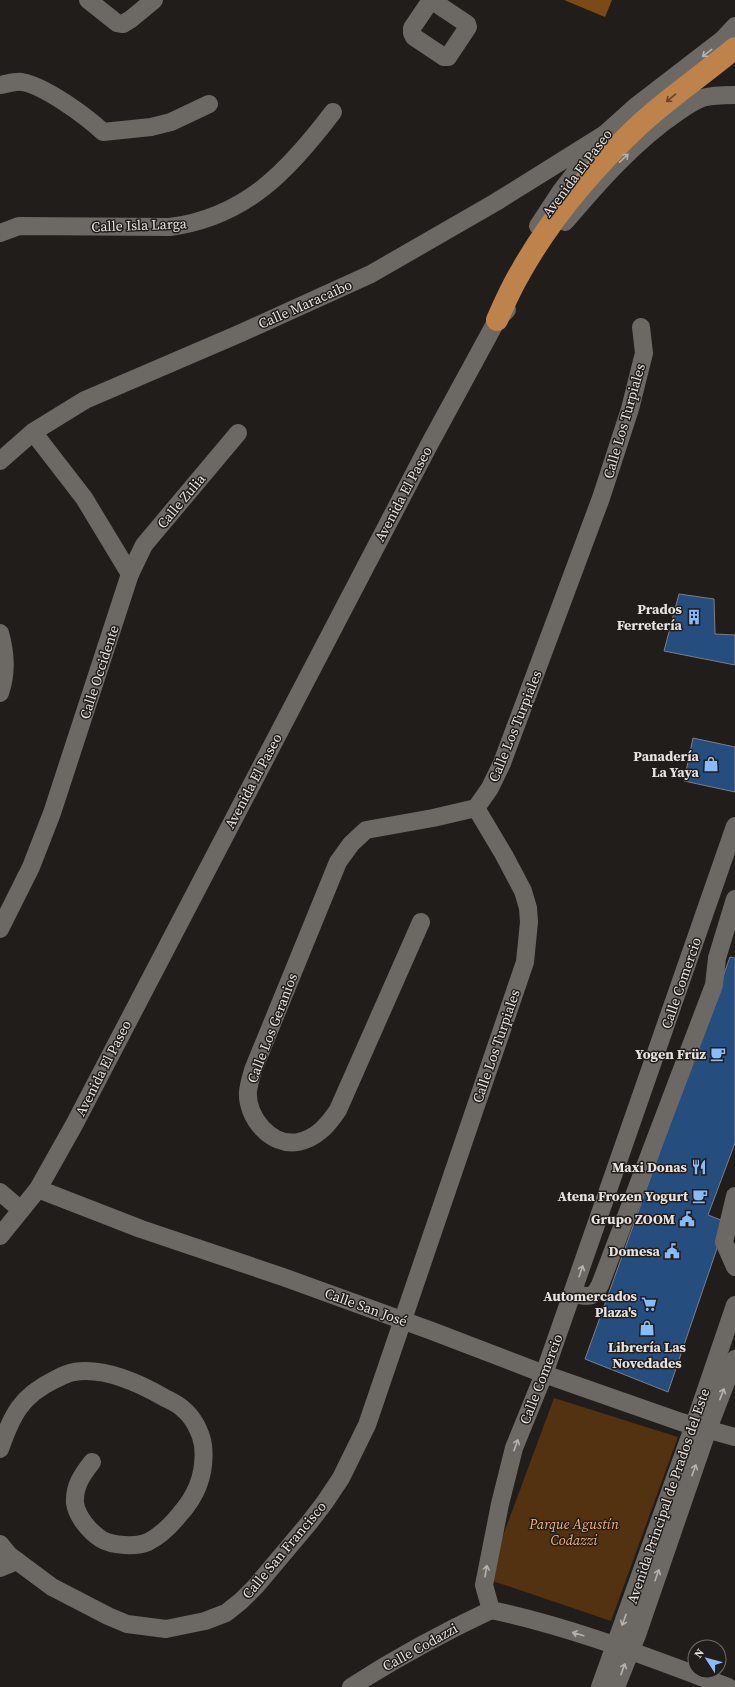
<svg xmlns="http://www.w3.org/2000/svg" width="735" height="1687" font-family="'Source Serif 4',serif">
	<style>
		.green { fill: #533212 }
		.water { fill: #7c4a16 }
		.building { fill: #254d7e; stroke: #7c7f84 }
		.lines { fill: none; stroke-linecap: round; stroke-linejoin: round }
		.minor { stroke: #6c6864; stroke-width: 18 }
		.highway { stroke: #be824b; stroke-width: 22 }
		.oneway { stroke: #b5b2af }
		.oneway2 { stroke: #60452e }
		.labels { text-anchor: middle; stroke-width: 3; stroke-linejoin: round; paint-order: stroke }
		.street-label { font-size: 14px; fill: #e6e3e1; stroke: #211d1a }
		.poi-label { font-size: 14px; font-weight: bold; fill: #e6e3e1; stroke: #211d1a; text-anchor: end }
		.park-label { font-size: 14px; font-style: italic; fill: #fbaf6b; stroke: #211d1a }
	</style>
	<rect width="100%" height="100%" fill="#211d1a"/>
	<path class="green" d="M 554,1398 L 678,1437 L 611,1621 L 487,1579 Z"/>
	<path class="water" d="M 564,0 L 612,0 L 605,17 Z"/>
	<g class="building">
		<path d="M 679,594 L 714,599 L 715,634 L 735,635 L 735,665 L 664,651 Z"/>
		<path d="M 693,738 L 735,747 L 735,792 L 684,781 Z"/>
		<path d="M 730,957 L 735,958 L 735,1143 L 708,1215 L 726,1222 L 668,1392 L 585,1359 Z"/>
	</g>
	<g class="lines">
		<g class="minor">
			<path d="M 88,0 L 117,23 L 123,24 L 131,19 L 154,0"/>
			<path d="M 431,0 L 467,24 L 468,27 L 448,57 L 444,57 L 414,37 L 412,33 L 412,28 Z"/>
			<path d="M 0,85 C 7,84 15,81 22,82 C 45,86 86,116 103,132 L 151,127 L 171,122 L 209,104"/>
			<path d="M 565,222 C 599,182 635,141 678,112 C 685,107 694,101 702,98 C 712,95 724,95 735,95"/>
			<path d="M 538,226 L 561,191 L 605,134 L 635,107 L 722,40 L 735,26"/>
			<path d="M 0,233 L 19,226 L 170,227 C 246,217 289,170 333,112"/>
			<path d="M 0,461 L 33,432 L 85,400 L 241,333 L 371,274 L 496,202 L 605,134"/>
			<path d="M 130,574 L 144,545 L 238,433"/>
			<path d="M 0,633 C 6,654 7,673 0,693"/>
			<path d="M 476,808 L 490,788 L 502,763 L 601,498 L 630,409 L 644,353 L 641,327"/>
			<path d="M 421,922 L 338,1110 C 328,1125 317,1138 298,1142 C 271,1147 246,1117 248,1091 C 249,1084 251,1077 253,1070 L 338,862 L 351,844 L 366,830 L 433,818 L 476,808"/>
			<path d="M 0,929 L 31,867 L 52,813 L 130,574 L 84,498 L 33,432"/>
			<path d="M 38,1189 L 141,1229 L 283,1277 L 432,1331 L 544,1374 L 681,1422 L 735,1437"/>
			<path d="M 0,1192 L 21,1210"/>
			<path d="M 735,1196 L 724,1242 L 735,1267"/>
			<path d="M 0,1236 L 38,1189 L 74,1125 L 429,445 L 497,320 L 507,310"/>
			<path d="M 573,1294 C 588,1296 592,1300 600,1285 L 714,985 L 717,958 L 735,899"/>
			<path d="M 0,1449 C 12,1415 21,1396 54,1380 C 60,1377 67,1373 74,1372 C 104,1367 139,1383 165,1398 C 171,1401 178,1404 183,1409 C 193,1417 201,1432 203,1445 C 206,1472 198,1494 180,1514 C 172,1524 160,1536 148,1542 C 137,1547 112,1546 101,1539 C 90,1532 77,1517 75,1503 C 74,1486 82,1475 92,1462"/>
			<path d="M 0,1544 L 9,1555 L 17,1561"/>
			<path d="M 0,1568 L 17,1561 L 52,1587 L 108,1616 L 127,1624 L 166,1629 L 205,1621 L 226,1613 L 241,1601 L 256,1586 L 309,1523 L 325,1502 L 341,1478 L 367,1425 L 525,962 L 529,922 L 528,908 L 523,891 L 504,855 L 476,808"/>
			<path d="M 351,1687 C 396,1658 442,1633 491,1610"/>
			<path d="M 600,1687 L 694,1425 L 735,1305"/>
			<path d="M 616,1687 L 637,1635 L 708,1429 L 735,1359"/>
			<path d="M 728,1687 C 650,1658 572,1627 491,1610 L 484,1585 L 500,1504 L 514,1448 L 544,1374 L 735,826"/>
		</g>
		<path class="highway" d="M 497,320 C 504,304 511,288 520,273 C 549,221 592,170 635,129 C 666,99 702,76 735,48"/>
	</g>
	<defs><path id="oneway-shaft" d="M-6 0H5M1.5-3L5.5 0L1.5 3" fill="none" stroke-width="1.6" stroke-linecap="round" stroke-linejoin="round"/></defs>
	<g class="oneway">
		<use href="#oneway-shaft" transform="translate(707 53) rotate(142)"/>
		<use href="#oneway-shaft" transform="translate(624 158) rotate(-44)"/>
		<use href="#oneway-shaft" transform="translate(581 1271) rotate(-71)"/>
		<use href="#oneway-shaft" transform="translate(722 1394) rotate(-69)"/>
		<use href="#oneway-shaft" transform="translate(516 1445) rotate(-70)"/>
		<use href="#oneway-shaft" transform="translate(694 1470) rotate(-70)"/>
		<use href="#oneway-shaft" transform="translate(486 1571) rotate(-80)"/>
		<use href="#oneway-shaft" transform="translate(657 1575) rotate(-71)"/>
		<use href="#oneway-shaft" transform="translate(624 1620) rotate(110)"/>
		<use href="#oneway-shaft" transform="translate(578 1634) rotate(-164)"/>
		<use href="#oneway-shaft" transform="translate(623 1669) rotate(-70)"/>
	</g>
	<use class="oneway2" href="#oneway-shaft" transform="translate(671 98) rotate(140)"/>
	<defs>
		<g id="building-bare" transform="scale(1.2)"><path d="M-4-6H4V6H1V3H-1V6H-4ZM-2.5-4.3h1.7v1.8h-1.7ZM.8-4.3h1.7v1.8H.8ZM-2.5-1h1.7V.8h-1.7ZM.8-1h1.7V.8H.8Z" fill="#87bbfb" stroke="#211d1a" stroke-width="2.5" paint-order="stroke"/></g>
		<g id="shop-bare" transform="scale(1.2)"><path d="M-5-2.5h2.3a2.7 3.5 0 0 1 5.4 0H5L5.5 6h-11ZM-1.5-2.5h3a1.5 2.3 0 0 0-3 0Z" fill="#87bbfb" stroke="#211d1a" stroke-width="2.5" paint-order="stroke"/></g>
		<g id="cafe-bare" transform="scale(1.2)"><path d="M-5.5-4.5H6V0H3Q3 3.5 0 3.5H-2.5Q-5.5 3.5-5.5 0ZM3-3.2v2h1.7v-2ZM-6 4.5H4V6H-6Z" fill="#87bbfb" stroke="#211d1a" stroke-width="2.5" paint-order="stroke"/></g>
		<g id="restaurant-bare" transform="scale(1.2)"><path d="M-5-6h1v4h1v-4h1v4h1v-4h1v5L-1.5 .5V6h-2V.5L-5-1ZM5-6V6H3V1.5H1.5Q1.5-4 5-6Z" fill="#87bbfb" stroke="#211d1a" stroke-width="2.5" paint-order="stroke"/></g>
		<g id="civic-bare" transform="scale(1.2)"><path d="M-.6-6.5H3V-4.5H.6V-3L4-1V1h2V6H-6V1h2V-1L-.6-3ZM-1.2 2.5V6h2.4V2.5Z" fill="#87bbfb" stroke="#211d1a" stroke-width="2.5" paint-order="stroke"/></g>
		<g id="supermarket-bare" transform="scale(1.2)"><path d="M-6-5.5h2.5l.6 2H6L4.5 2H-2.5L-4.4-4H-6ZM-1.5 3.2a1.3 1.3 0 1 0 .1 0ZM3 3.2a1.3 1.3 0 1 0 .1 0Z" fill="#87bbfb" stroke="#211d1a" stroke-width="2.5" paint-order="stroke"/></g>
	</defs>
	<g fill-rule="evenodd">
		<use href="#building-bare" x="694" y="617"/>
		<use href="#shop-bare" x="711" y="764"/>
		<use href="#cafe-bare" x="718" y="1054"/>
		<use href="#restaurant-bare" x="699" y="1167"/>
		<use href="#cafe-bare" x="700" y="1196"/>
		<use href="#civic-bare" x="687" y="1219"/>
		<use href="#civic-bare" x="672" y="1251"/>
		<use href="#supermarket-bare" x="649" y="1304"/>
		<use href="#shop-bare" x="647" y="1328"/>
	</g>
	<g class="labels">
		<g class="street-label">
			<text transform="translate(577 173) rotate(-53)" y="5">Avenida El Paseo</text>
			<text transform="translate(139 225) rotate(-2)" y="5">Calle Isla Larga</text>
			<text transform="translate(305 304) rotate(-24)" y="5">Calle Maracaibo</text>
			<text transform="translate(624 421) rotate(-74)" y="5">Calle Los Turpiales</text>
			<text transform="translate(403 494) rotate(-62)" y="5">Avenida El Paseo</text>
			<text transform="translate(181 501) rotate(-50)" y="5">Calle Zulia</text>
			<text transform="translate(99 672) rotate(-72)" y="5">Calle Occidente</text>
			<text transform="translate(515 726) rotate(-68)" y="5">Calle Los Turpiales</text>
			<text transform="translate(253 781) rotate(-62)" y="5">Avenida El Paseo</text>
			<text transform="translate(681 983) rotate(-71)" y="5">Calle Comercio</text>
			<text transform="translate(272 1028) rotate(-69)" y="5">Calle Los Geranios</text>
			<text transform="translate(496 1046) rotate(-71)" y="5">Calle Los Turpiales</text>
			<text transform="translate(103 1068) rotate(-63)" y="5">Avenida El Paseo</text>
			<text transform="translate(366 1307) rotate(20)" y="5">Calle San José</text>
			<text transform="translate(541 1379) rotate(-69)" y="5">Calle Comercio</text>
			<text transform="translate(668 1496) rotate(-71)" y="5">Avenida Principal de Prados del Este</text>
			<text transform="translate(284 1550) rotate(-50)" y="5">Calle San Francisco</text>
			<text transform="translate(420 1647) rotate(-29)" y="5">Calle Codazzi</text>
		</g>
		<g class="poi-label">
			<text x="682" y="614">Prados<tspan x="682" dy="16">Ferretería</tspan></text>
			<text x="699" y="761">Panadería<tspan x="699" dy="16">La Yaya</tspan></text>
			<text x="706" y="1059">Yogen Früz</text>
			<text x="687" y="1172">Maxi Donas</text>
			<text x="688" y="1201">Atena Frozen Yogurt</text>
			<text x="675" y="1224">Grupo ZOOM</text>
			<text x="660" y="1256">Domesa</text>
			<text x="637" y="1301">Automercados<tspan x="637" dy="16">Plaza's</tspan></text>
			<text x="647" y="1352" text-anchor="middle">Librería Las<tspan x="647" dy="16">Novedades</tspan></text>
		</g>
		<g class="park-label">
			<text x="574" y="1529">Parque Agustín<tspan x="574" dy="16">Codazzi</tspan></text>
		</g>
	</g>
	<g transform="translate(707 1659) rotate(306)"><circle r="19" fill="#211d1a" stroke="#706c6a"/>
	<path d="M0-3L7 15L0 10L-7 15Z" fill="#87bbfb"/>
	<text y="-6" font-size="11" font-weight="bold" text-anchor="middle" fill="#e6e3e1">N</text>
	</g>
</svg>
